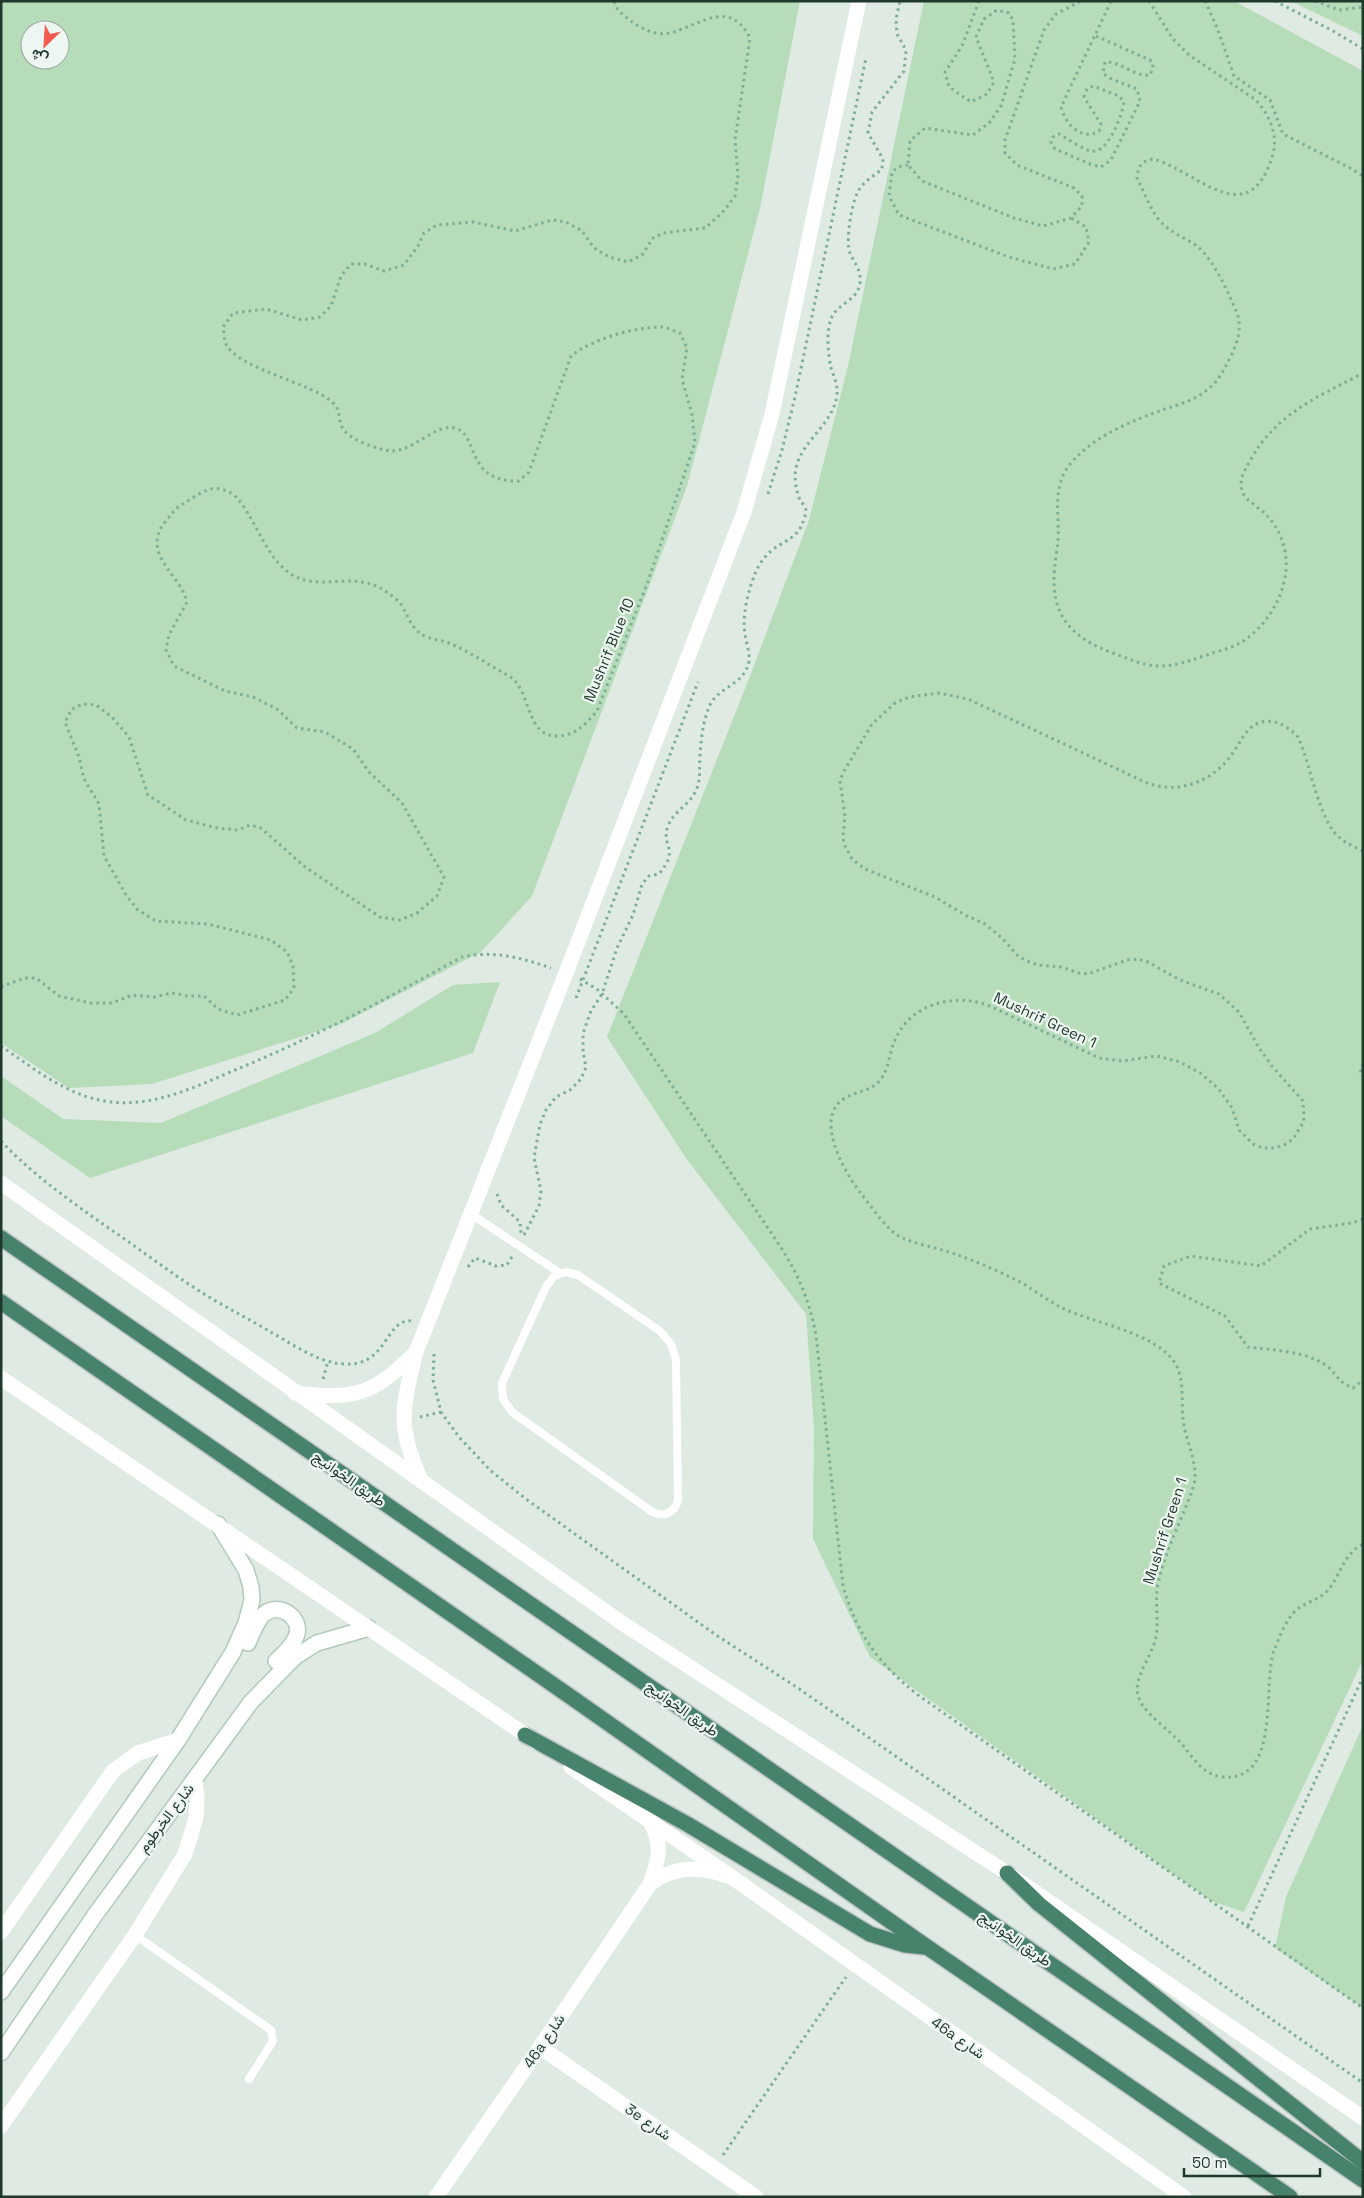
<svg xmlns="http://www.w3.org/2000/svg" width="1364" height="2198" font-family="'Space Grotesk',Vazirmatn,sans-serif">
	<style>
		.green { fill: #b6dcb9; fill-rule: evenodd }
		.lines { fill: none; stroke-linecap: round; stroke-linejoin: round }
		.secondary-casing { stroke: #b1cabc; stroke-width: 18 }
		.trunk-casing { stroke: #bcc4c0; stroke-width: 18 }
		.path { stroke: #7dae96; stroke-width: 3; stroke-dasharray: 2.5 4; stroke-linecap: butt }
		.service { stroke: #fff; stroke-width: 8 }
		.minor { stroke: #fff; stroke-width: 15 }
		.tertiary { stroke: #fff; stroke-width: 15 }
		.secondary { stroke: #fff; stroke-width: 15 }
		.trunk { stroke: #46836a; stroke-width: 15 }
		.labels { text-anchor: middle; stroke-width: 4.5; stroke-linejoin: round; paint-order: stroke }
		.street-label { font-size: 15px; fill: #1f392d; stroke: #eef6f1 }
	</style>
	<rect width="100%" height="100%" fill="#deeae2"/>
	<g class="green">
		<path d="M 1,1 L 800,1 L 760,208 L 687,486 L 532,896 L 481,952 L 341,1024 L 152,1084 L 69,1088 L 1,1043 ZM 30,30 L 60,30 L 60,60 L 30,60 Z"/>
		<path d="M 924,1 L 1234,1 L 1363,71 L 1363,1660 L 1244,1912 L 1211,1901 L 870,1657 L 813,1539 L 814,1426 L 806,1314 L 686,1158 L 607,1037 L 752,671 L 809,520 L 848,366 Z"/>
		<path d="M 1291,1 L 1363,1 L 1363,36 Z"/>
		<path d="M 500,982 L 473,1053 L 90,1178 L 1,1116 L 1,1076 L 63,1119 L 161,1123 L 375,1033 L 453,985 Z"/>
		<path d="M 1363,1725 L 1363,2008 L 1275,1948 L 1286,1897 Z"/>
	</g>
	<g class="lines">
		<g class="secondary-casing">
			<g id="secondary">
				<path d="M 248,1643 C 252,1634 256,1622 263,1615 C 278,1600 304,1618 296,1637 C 292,1647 283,1654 276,1661"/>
				<path d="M 1,1992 L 178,1740 L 233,1652 L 246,1623 L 252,1600 L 251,1587 L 246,1570 L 218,1524"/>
				<path d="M 1,2053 L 95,1915 L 251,1702 L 295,1657 L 317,1643 L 369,1628"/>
			</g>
		</g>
		<g class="trunk-casing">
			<g id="trunk">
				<path d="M 1,1238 L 1363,2180"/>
				<path d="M 1,1302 L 568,1695 L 927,1947 L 1290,2197"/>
				<path d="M 525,1735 L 687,1824 L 870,1934 L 905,1945 L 925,1947"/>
				<path d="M 1007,1873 L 1039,1904 L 1363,2162"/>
			</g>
		</g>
		<g class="path">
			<path d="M 979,1 L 962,46 L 945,72 L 949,87 L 971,102 L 987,94 L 994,82 L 976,37 L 984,19 L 997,10 L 1009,13 L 1013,20 L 1015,59 L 1001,106 L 990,122 L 973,135 L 925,128 L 910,141 L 908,165 L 922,181 L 1014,218 L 1043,226 L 1071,218 L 1082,206 L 1082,196 L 1074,188 L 1017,165 L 1005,153 L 1005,140 L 1044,30 L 1056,14 L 1081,1"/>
			<path d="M 1149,1 L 1173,39 L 1189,55 L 1256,100 C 1270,116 1279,136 1272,157 C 1248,234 1196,170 1153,159 C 1142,161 1138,166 1137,178 C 1144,191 1149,207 1159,220 C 1170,233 1185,237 1198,247 C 1214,260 1229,294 1237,313 C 1242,327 1238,340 1232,354 C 1225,367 1220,380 1208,389 C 1196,400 1180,404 1165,409 C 1132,421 1095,435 1071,463 C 1049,489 1062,520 1057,550 C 1048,602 1058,632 1110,652 C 1127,658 1143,666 1160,666 C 1177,666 1191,660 1207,655 C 1217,651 1229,649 1238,644 C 1270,627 1294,582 1284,547 C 1280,531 1271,517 1258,508 C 1253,503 1248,501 1244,495 C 1237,481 1244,472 1251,459 C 1277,413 1318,397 1363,373"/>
			<path d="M 1205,1 L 1218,30 L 1234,76 L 1270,100 L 1283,134 L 1350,168 L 1363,176"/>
			<path d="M 1275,1 L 1333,31 L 1363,49"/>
			<path d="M 1315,1 L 1339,10 L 1363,7"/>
			<path d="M 1096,36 L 1152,61 L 1153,67 L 1150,75 C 1134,77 1121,61 1105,62 L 1103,73 L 1109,78 L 1137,89 L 1140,101 L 1111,160 L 1101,167 L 1090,164 L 1055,149 L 1051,142 L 1053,137 L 1059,134 C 1066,138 1084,150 1091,151 C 1108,155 1122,115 1124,102 L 1119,96 L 1093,86 L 1087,89 L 1084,97 L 1101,124 L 1099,131 C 1081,142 1065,123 1061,107 L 1111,1"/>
			<path d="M 908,165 L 898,167 L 892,172 L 889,196 L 899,215 L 1009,257 L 1053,269 L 1075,264 L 1089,242 L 1086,227 L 1071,218"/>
			<path d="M 768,494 L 782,450 L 795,397 L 866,58"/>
			<path d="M 1363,851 C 1352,846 1341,841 1334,832 C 1317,810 1310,763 1298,737 C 1287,725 1269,715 1253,726 C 1243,733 1238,747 1230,757 C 1210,783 1176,795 1145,782 L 968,699 L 939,693 L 909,697 L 895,703 L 872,724 L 843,773 L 840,781 L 845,816 L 843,836 L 844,844 L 852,859 L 865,869 L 935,897 L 965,915 L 985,924 L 1002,938 L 1017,955 L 1027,961 L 1038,965 L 1061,967 L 1079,973 L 1088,974 L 1127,960 L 1138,959 L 1148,962 L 1180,980 L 1219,994 L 1239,1012 L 1259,1048 L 1272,1066 L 1303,1101 L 1304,1121 L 1293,1139 L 1284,1145 L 1274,1148 L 1263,1148 L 1253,1144 L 1239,1130 L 1232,1108 L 1218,1088 L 1200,1073 L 1180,1062 L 1157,1056 L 1122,1061 L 1099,1058 L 990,1006 C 957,993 914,1002 897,1036 C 890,1048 890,1064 883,1076 C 874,1091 860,1090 847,1097 C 812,1114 843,1171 860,1192 C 870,1205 884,1226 897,1235 C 912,1244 940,1248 958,1255 C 980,1263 1003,1273 1024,1284 C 1036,1292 1048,1300 1060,1307 C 1092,1323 1155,1332 1175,1363 C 1185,1380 1181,1401 1183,1419 C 1185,1438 1195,1456 1195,1475 C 1195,1487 1189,1498 1185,1509 C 1175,1534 1163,1558 1158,1584 C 1154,1603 1160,1622 1155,1641 C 1150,1660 1130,1681 1140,1701 C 1145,1713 1170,1731 1180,1742 C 1193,1757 1202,1775 1223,1777 C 1282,1782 1262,1683 1274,1651 C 1279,1638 1287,1616 1299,1608 C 1309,1601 1321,1599 1329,1589 C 1341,1573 1344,1554 1363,1544"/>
			<path d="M 580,979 L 598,990 L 624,1014 L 782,1249 C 799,1276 810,1303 816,1335 L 843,1586 C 857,1635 879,1664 918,1695 L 1363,2008"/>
			<path d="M 1,987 L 24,978 L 36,978 L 59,996 L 90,1003 L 112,1003 L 132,995 L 154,997 L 172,993 L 188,996 L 204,996 L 218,1009 L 237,1015 L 285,1000 L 294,988 L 293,966 L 287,952 L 271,940 L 208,924 L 156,921 L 138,910 L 126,895 L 104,856 L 99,804 L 84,779 L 79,757 L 65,722 L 72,709 L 83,704 L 96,705 L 112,717 L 129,737 L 148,795 L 186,820 L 217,828 L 238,830 L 250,825 L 261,828 L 305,867 L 380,917 L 400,920 L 417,913 L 437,896 L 444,877 L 402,803 L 369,772 L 353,749 L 325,732 L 297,728 L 277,709 L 253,697 L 225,691 L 174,666 L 166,650 L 169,635 L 187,602 C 181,575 140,554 165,522 C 171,515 175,508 183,504 C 191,499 201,492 210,489 C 219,487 231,491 237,498 C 257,521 265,557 291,574 C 317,592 352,571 382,589 C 388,593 399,600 402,606 C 408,616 411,627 421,634 C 428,639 441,640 449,643 C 470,652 489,665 509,676 C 531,689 525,733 554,736 C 574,737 585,725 597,711 L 647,584 L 695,443 L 692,414 L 682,379 L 687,348 L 680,333 C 674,331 667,327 662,327 C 633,327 593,339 571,356 L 529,472 L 519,481 C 464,482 480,435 455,428 C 436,423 414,451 392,451 C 379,450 348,440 342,427 C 338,419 341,410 333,403 C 312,382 235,369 225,342 C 224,337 224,331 223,327 L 233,313 L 266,309 L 302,320 L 320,317 L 331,306 L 341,276 L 351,264 L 365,264 L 384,271 L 404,265 L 418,246 L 424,233 L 437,225 L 473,222 L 515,231 L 552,220 L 566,222 L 582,231 L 594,248 L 609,257 L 628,262 L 642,255 L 653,238 L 663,233 L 705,228 L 722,213 L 735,196 L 738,176 L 735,140 L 750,38 C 731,0 704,22 674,32 C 659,37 643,30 631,21 C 624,15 616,11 614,1"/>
			<path d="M 576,998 L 698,682"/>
			<path d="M 1,1046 C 33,1068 65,1094 104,1101 C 150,1109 193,1088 235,1070 C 293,1046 350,1018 405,988 C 424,978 443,967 462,957 C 493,950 522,958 551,968"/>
			<path d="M 1363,1064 L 1360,1069 L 1363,1077"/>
			<path d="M 1,1141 C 34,1176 73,1203 113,1231 C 145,1253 176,1277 209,1297 C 229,1309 249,1319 269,1331 C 291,1343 318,1363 344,1364 C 388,1367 385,1318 412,1321"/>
			<path d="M 497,1194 L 501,1205 L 520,1222 L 521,1233"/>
			<path d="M 1363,1219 L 1352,1223 L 1310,1229 L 1261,1266 L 1191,1256 L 1164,1266 L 1159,1283 L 1225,1316 L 1248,1347 C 1271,1350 1307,1351 1327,1366 C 1339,1376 1336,1381 1353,1388 L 1363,1380"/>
			<path d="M 524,1235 L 539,1206 L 541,1191 L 534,1158 L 540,1124 L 546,1110 L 556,1097 L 570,1090 L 581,1079 L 586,1067 L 583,1051 L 583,1033 L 591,1011 L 602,994 L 617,948 L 633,915 L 642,884 L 649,876 L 659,874 C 681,847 660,847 668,826 C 674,810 691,805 697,788 C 701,777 699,767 700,756 C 701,739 703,720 710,705 C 719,686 745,685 749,661 C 750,652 746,643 745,634 C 742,615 748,591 755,574 C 758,566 764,557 771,551 C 783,541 797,539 803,522 C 804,520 806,513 806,511 C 806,507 802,503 800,500 C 796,490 794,479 796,468 C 802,440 833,425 837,395 C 838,385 834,377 831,368 C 828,354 826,332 831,319 C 836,304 858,301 860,283 C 862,271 854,263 850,253 C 845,242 852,196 861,187 C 866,180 875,175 882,169 L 883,159 L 868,133 L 872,112 L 904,71 L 906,50 L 897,34 L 896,19 L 900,1"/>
			<path d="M 468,1267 L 475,1258 L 496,1266 L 507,1265 L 513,1255"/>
			<path d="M 434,1354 L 433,1380 L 441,1412 L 459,1437 L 491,1471 L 526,1499 L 716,1635 L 798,1688 L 1363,2083"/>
			<path d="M 323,1379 L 328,1361"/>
			<path d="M 420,1417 L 441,1412"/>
			<path d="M 1248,1926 L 1363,1677"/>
			<path d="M 723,2155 L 846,1977"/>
		</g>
		<g class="service">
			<path d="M 471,1214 L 560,1273"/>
			<path d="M 566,1272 L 578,1275 L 660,1331 L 671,1344 L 676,1360 L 678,1500 C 675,1513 663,1518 651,1511 L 512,1412 L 503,1399 L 502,1383 L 546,1287 L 554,1276 Z"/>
			<path d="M 135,1935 L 271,2030 L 273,2041 L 249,2079"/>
		</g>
		<g class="minor">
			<path d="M 295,1393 C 354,1400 373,1395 415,1353"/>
			<path d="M 422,1482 C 396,1425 402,1410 416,1352 L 566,973 L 744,512 L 772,414 L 859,1"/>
			<path d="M 650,1884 C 659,1859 663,1845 650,1821"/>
			<path d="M 1,1932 L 113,1771 L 138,1753 L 178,1740"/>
			<path d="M 540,2047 L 756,2197"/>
			<path d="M 1,2126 L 135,1935 L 185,1854 L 196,1818 L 197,1799 L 195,1780"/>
			<path d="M 436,2197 L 540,2047 L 650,1884 C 673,1866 700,1866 727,1876"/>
		</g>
		<g class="tertiary">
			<path d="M 1,1183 L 622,1623 L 1007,1873 L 1363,2118"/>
			<path d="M 1,1378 L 536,1742"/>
			<path d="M 571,1767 L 733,1878 L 1184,2197"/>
		</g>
		<use href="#secondary" class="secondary"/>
		<use href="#trunk" class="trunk"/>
	</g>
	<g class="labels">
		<g class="street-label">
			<text transform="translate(609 650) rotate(-68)" y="5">Mushrif Blue 10</text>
			<text transform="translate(1045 1020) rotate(25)" y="5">Mushrif Green 1</text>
			<text transform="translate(349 1479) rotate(35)" y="5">طريق الخوانيج</text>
			<text transform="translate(1165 1531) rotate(-72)" y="5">Mushrif Green 1</text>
			<text transform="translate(682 1709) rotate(35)" y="5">طريق الخوانيج</text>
			<text transform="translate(166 1818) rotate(-53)" y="5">شارع الخرطوم</text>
			<text transform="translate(1015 1939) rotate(35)" y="5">طريق الخوانيج</text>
			<text transform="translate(958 2038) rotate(35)" y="5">46a شارع</text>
			<text transform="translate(544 2041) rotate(-56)" y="5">46a شارع</text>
			<text transform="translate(648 2122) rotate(35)" y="5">3e شارع</text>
		</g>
	</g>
	<rect width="1364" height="2198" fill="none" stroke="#1f392d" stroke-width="5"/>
	<g transform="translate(45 45) rotate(205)"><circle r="24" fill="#eef6f1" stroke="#9baaa3"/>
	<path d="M0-4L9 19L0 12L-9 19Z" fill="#f45c51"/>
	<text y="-8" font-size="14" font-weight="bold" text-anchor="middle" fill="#1f392d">ش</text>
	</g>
	<path d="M1184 2168v8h136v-8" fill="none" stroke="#1f392d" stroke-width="2.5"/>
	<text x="1192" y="2168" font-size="15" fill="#1f392d" stroke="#eef6f1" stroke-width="4" paint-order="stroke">50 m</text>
</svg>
